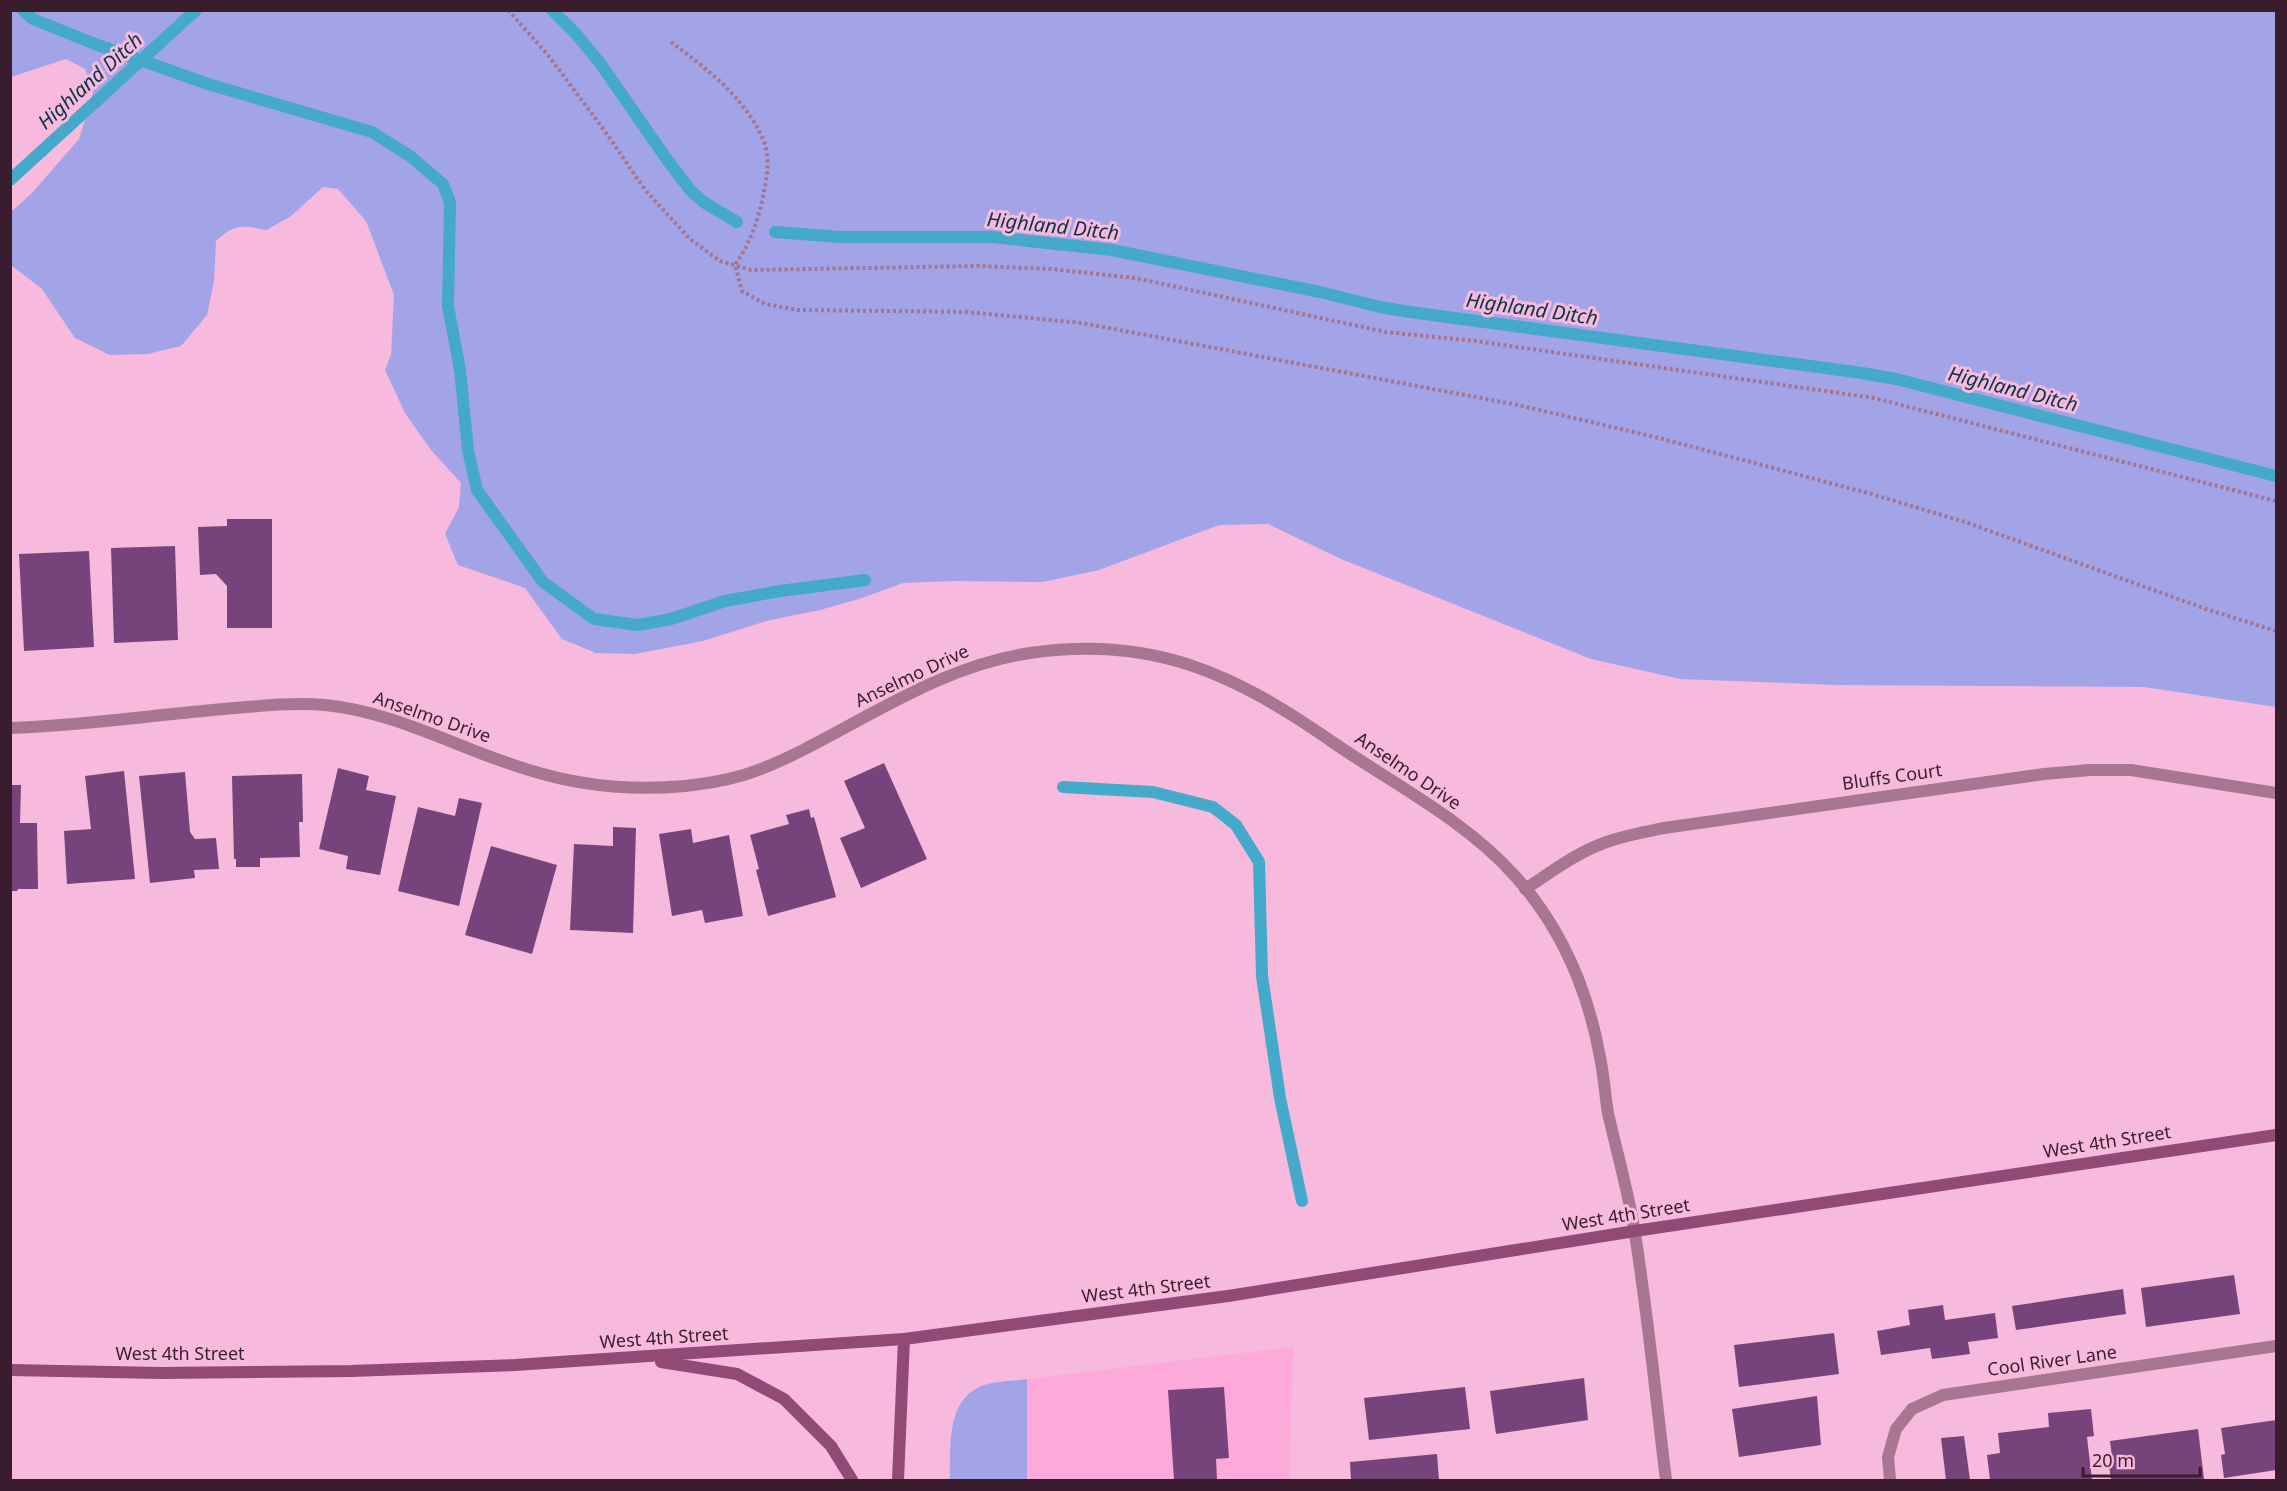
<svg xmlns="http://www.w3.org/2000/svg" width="2287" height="1491" font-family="'Noto Sans',sans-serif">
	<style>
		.built { fill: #fdaada }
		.green { fill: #a3a3e7 }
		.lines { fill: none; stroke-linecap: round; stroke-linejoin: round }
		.stream { stroke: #44a9cb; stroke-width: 12 }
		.building { fill: #76447b }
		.path { stroke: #a47591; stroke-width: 4; stroke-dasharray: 3 3; stroke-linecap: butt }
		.minor { stroke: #a87693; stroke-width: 12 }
		.secondary { stroke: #914975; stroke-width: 12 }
		.labels { text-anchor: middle; stroke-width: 6; stroke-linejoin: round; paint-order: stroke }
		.street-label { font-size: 18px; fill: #391c2e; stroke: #f7badd }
		.water-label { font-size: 20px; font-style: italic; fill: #063544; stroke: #f7badd }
	</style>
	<rect width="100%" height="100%" fill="#f7badd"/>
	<path class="built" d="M 1293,1347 L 1289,1480 L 1027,1480 L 1027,1379 Z"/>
	<g class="green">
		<path d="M 11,10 L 2276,11 L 2276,707 L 2144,687 L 1838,685 L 1680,679 L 1591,659 L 1341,559 L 1268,524 L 1219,525 L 1099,570 L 1043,582 L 954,581 L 903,583 L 859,599 L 820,610 L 766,621 L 703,641 L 635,654 L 596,653 L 562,639 L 525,588 L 458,565 L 445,534 L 459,507 L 461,483 L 431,450 L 405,413 L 385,370 L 391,355 L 394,295 L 366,221 L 338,189 L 323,187 L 290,217 L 266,230 C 242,225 234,224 216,241 L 214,281 L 207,315 L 181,346 L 148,354 L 110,355 L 75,338 L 42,289 L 11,265 L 11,212 L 32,193 L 79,139 L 93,93 L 85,69 L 66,59 L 11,77 Z"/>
		<path d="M 1027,1379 L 1027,1480 L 950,1480 C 951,1447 945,1399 984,1385 C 997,1381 1013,1381 1027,1379 Z"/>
	</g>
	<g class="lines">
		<g class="stream">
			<path d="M 23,10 L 33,19 L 95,44 L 208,84 L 372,132 L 410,156 L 443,184 L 450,202 L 448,306 L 460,370 L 468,450 L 477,490 L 543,582 L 594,619 L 638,625 L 671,619 L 725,601 L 780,591 L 865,580"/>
			<path d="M 552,10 L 577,35 L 600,63 L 668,161 L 691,191 L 705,203 L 737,222"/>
			<path d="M 10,180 L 196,10"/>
			<path d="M 775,232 L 840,237 L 992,237 L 1112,250 L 1320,292 L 1380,307 L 1410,312 L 1862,373 L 1896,379 L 2276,476"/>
			<path d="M 1063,787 L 1153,792 L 1213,807 L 1236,825 L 1259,862 L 1262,976 L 1280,1098 L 1302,1201"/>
		</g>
	</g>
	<g class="building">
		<path d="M 227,519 L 272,519 L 272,628 L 227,628 L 227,586 L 216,574 L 200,575 L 198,527 L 227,526 Z"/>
		<path d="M 175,546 L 178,640 L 114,643 L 111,548 Z"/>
		<path d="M 89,551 L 94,647 L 24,651 L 19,554 Z"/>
		<path d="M 884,763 L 927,859 L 861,888 L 840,838 L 865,828 L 844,781 Z"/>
		<path d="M 338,768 L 369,776 L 366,790 L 396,796 L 380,875 L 346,869 L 348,856 L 319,849 Z"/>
		<path d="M 124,771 L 135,879 L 67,884 L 64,831 L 91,829 L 85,776 Z"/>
		<path d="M 185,772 L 190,832 L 195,839 L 216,838 L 219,869 L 194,870 L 195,878 L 150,883 L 139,776 Z"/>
		<path d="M 302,774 L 303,822 L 299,822 L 300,857 L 260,858 L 260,867 L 236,867 L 236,859 L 234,859 L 232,776 Z"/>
		<path d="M 10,785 L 21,785 L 20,823 L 37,823 L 38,889 L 18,889 L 17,891 L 10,891 Z"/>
		<path d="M 459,798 L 482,803 L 459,906 L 398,891 L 418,807 L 455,816 Z"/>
		<path d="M 809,809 L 811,818 L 814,817 L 836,897 L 768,916 L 756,870 L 759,869 L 750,835 L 789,824 L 786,815 Z"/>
		<path d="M 613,827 L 636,828 L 633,933 L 570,930 L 574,844 L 613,846 Z"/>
		<path d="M 691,829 L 693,843 L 729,835 L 743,916 L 705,923 L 702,910 L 672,916 L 659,834 Z"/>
		<path d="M 491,846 L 557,865 L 532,954 L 465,935 Z"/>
		<path d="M 2234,1275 L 2240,1314 L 2146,1327 L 2141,1288 Z"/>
		<path d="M 2123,1289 L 2126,1314 L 2016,1330 L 2012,1306 Z"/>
		<path d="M 1943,1305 L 1945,1320 L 1995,1313 L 1998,1338 L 1968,1342 L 1970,1354 L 1932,1359 L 1930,1348 L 1881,1355 L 1877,1331 L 1910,1325 L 1908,1310 Z"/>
		<path d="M 1834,1333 L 1839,1374 L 1739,1387 L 1734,1345 Z"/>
		<path d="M 1584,1378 L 1588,1420 L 1496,1434 L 1490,1391 Z"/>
		<path d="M 1224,1387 L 1229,1458 L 1216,1459 L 1217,1480 L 1174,1480 L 1168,1390 Z"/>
		<path d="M 1465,1387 L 1470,1429 L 1369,1440 L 1364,1398 Z"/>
		<path d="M 1817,1396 L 1821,1445 L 1739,1457 L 1732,1409 Z"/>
		<path d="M 2091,1409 L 2094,1436 L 2087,1437 L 2092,1480 L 1990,1480 L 1987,1455 L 2000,1453 L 1998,1433 L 2049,1427 L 2048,1413 Z"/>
		<path d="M 2276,1420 L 2276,1470 L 2224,1478 L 2221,1455 L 2225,1454 L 2221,1428 Z"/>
		<path d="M 2198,1429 L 2204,1479 L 2111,1480 L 2109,1466 L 2113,1465 L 2110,1441 Z"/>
		<path d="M 1964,1436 L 1970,1480 L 1946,1480 L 1941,1438 Z"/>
		<path d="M 1437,1454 L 1439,1480 L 1351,1480 L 1350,1462 Z"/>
	</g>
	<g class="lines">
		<g class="path">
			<path d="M 508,10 L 548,55 L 604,130 L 646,191 L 690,239 L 720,261 L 751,270 L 978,266 L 1051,269 L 1135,278 L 1386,332 L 1475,341 L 1874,398 L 2276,501"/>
			<path d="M 671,42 C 707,69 747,99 764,142 C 771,160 766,180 763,197 C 758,222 749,245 735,265 L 742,291 L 765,304 L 798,310 L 967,312 L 1082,323 L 1518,405 L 1659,438 L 1868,493 L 1965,522 L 2206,609 L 2276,631"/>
		</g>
		<g class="minor">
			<path d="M 10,728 C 78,726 146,716 213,710 C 250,707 288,702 325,705 C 397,712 461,750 529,770 C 580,786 632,791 685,786 C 703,784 723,781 740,776 C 762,770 783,760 803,750 C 876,713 947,665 1030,653 C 1153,635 1235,674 1334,743 C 1395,785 1465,820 1515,876 C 1561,927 1588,991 1600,1057 C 1604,1076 1605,1095 1608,1113 C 1617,1153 1629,1194 1635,1234 C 1648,1316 1656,1399 1666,1480"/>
			<path d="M 1525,889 C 1550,873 1576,853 1604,843 C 1623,836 1644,832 1664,828 L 2044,774 L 2090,770 L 2131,770 L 2276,793"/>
			<path d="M 1890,1480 L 1888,1457 L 1896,1429 L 1912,1409 L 1943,1395 L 2276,1346"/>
		</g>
		<g class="secondary">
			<path d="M 661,1362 L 737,1374 L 784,1399 L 831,1446 L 852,1480"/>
			<path d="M 10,1370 L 160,1373 L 351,1371 L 515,1365 L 904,1339 L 1228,1296 L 1635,1231 L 2276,1135"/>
			<path d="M 898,1480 L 904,1339"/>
		</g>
	</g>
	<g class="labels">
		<g class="street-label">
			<text transform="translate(912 676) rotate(-25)" y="6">Anselmo Drive</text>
			<text transform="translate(432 717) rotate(19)" y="6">Anselmo Drive</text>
			<text transform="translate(1408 771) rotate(34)" y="6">Anselmo Drive</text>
			<text transform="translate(1892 777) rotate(-8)" y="6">Bluffs Court</text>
			<text transform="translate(2107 1142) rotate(-9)" y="6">West 4th Street</text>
			<text transform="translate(1626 1215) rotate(-9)" y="6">West 4th Street</text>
			<text transform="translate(1146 1289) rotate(-7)" y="6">West 4th Street</text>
			<text transform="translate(664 1338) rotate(-4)" y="6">West 4th Street</text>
			<text x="180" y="1360">West 4th Street</text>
			<text transform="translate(2052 1361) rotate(-8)" y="6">Cool River Lane</text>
		</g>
		<g class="water-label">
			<text transform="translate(90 81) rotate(-42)" y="7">Highland Ditch</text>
			<text transform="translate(1053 226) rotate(6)" y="7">Highland Ditch</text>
			<text transform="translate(1532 309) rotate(8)" y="7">Highland Ditch</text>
			<text transform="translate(2013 389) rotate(14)" y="7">Highland Ditch</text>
		</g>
	</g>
	<rect width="2287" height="1491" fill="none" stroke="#391c2e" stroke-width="24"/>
	<path d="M2083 1467v9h117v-9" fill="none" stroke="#391c2e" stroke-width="3"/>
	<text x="2092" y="1467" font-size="18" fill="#391c2e" stroke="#f7badd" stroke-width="4.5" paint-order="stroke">20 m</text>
</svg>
